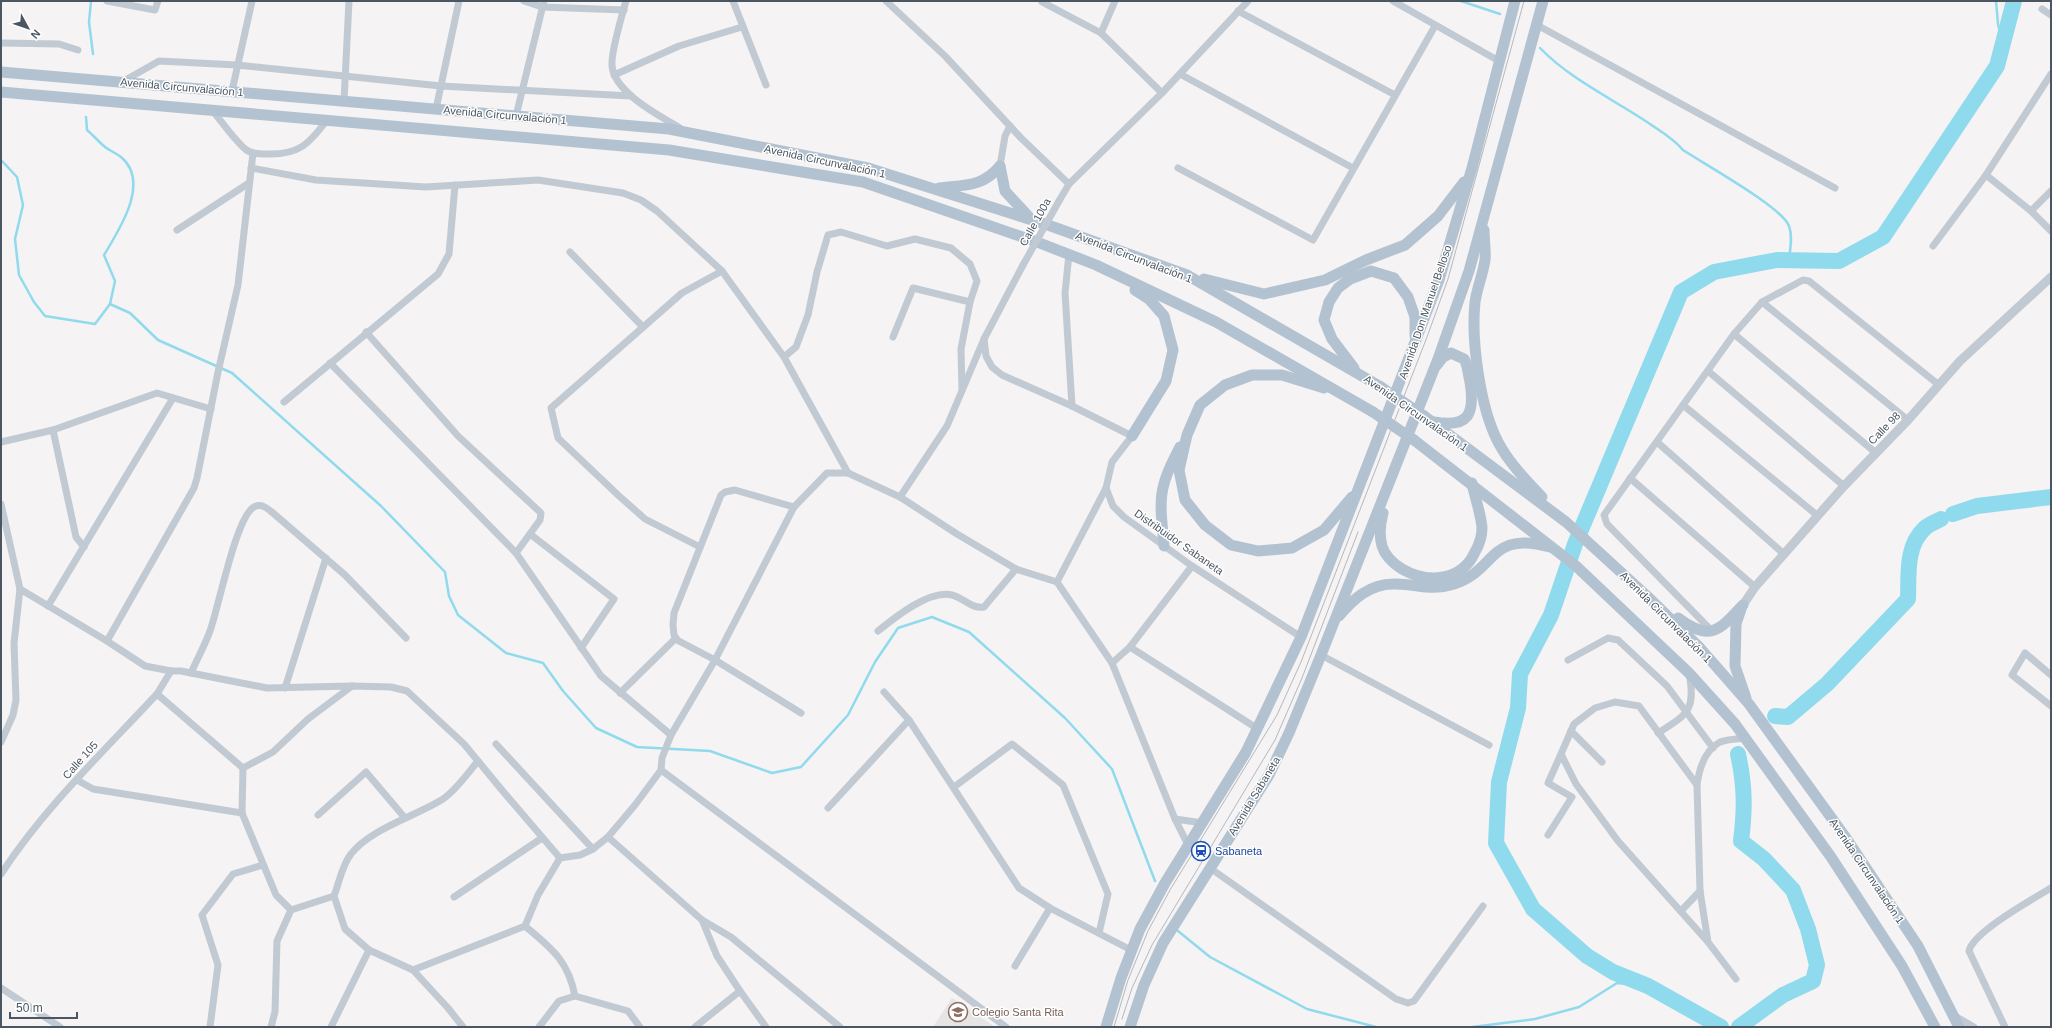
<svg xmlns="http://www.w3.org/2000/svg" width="2052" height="1028" font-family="Helvetica,sans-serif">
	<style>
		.education { fill: #e6e4e5 }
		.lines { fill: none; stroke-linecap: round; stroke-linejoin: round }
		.stream { stroke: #90daee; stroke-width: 2.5 }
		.river { stroke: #90daee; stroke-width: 16 }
		.minor { stroke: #c1cad2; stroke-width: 7 }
		.tertiary { stroke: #c1cad2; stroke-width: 9 }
		.primary { stroke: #b3c2d1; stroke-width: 11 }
		.tram { stroke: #b5b8bd; stroke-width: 1 }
		.minor-bridge { stroke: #c1cad2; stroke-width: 7 }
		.primary-bridge { stroke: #b3c2d1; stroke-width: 11 }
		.labels { text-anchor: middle; stroke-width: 3; stroke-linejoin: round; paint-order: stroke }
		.street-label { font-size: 11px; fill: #4a5661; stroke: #fff }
		.transit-label { font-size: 11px; fill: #164399; stroke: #fff; text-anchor: start }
		.education-label { font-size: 11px; fill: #785e54; stroke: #fff; text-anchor: start }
	</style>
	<rect width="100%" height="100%" fill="#f5f3f3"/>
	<path class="education" d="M 952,998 L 995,1027 L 933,1027 Z"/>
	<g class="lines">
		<g class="stream">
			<path d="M 91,1 L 89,22 L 93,54"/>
			<path d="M 1461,1 L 1500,14"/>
			<path d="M 1996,1 L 1998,24 L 2003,45"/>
			<path d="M 1540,48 C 1570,79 1611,98 1647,122 C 1660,131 1673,138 1683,150 C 1704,164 1782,207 1789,226 C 1793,237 1790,249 1789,260"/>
			<path d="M 86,117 L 87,130 C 93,135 99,142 105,147 C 110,151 116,153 121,157 C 151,182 119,230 104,255 L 115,281 L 110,304"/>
			<path d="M 1,160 L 17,177 L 23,205 L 15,239 L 19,275 L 34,302 L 45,316 L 95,324 L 110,304 L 130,313 L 158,340 L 232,373 L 381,506 L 445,572 L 449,596 L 458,615 L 506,653 L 543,663 L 563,691 L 596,728 L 637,747 L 710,751 L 772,773 L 801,767 L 848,715 L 875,662 L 898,628 L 932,617 L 969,632 L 1065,718 L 1112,769 L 1155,881"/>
			<path d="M 1178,931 L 1210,957 L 1307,1009 L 1376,1027"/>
			<path d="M 1472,1027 L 1535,1019 L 1579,1007 L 1617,983 L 1648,986"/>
		</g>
		<g class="river">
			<path d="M 1953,514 L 1977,506 L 2051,497"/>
			<path d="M 1775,716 L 1788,717 L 1827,684 L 1908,599 C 1909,576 1905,546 1925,528 C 1929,524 1936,522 1941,519"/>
			<path d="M 1738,754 C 1745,786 1745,809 1741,841 L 1764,859 L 1793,890 L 1808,929 L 1817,965 L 1813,981 L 1783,995 L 1739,1027"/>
			<path d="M 1721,1027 L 1648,986 L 1613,972 L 1587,956 L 1533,909 L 1496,843 L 1499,782 L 1518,708 L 1520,674 L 1551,615 L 1575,544 L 1681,292 L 1714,272 L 1777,260 L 1839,261 L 1883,237 L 1997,66 L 2014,1"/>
		</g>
		<g class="minor">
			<path d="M 107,1 L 155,10 L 158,1"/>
			<path d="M 524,1 L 542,7 L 624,10"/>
			<path d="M 626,1 C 622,15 611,52 612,65 C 613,92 660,116 680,128"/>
			<path d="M 733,1 L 766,85"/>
			<path d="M 886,1 L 945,56 L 1021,138 L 1069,184"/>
			<path d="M 1115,1 L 1101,33 L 1162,93"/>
			<path d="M 1393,1 L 1499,61"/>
			<path d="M 1042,2 L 1101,33"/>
			<path d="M 2042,9 L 2051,15"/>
			<path d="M 1238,11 L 1395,95"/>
			<path d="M 1537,25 L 1835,188"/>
			<path d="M 1,43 L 59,44 L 78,50"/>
			<path d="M 1180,74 L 1353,168"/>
			<path d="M 614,75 L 679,46 L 742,27"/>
			<path d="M 122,82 L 159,61 L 237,65 L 441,86 L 631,96"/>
			<path d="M 232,91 L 252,1"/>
			<path d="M 344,101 L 349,1"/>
			<path d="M 436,109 L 459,1"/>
			<path d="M 212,110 C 222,122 232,137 244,148 C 250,154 259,154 267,154 C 299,155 309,144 327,120"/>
			<path d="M 516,116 L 544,1"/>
			<path d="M 1000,166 L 1005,136 L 1010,126"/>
			<path d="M 251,168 L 316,180 L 426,187 L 538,180 L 623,193 L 641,200 L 657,211 L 722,271 L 784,357 L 848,473"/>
			<path d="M 1178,168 L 1313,240 L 1435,26"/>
			<path d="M 1986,175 L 2031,211 L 2051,231"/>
			<path d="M 1059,201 L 1069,184 L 1162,93 L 1248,1"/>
			<path d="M 2031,211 L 2051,191"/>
			<path d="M 177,230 L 249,183"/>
			<path d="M 1933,246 L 1986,175 L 2051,74"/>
			<path d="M 570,252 L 643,327"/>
			<path d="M 1069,254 L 1065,293 L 1072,406"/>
			<path d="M 1762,302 L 1908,420"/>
			<path d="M 366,332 L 458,436 L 541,513 L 540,520 L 516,553"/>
			<path d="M 1734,334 L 1876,453"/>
			<path d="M 893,337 L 913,288 L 970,302 L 961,349 L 962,389"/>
			<path d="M 984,339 L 986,356 L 992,367 L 1002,375 L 1072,406 L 1132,436 L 1112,462 L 1106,488 L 1057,582 L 1112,663 L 1175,819"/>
			<path d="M 784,357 L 796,347 L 808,315 L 817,272 L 828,235 L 841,232 L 887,246 L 915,239 L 951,248 L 970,264 L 977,281 L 970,302"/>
			<path d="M 330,363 L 516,553 L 601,676 L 671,735"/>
			<path d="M 1708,371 L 1844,486"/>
			<path d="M 284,402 L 438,274 L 449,254 L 455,185"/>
			<path d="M 1683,405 L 1818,516"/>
			<path d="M 53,430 L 76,537 L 84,547"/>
			<path d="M 1,442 L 53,430 L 157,393 L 211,409"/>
			<path d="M 1657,442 L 1784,554"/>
			<path d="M 1630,478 L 1755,587"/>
			<path d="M 1106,488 L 1113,506 L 1124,517 L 1192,566 L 1301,637"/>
			<path d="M 900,497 L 947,426 L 984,339 L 1023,265"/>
			<path d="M 1,504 L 20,589 L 14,643 L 16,700 L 13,715 L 1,742"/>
			<path d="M 794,507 L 735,490 L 725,492 L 721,495 L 674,613 L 673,625 L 674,635 L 677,640 L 715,660 L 801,713"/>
			<path d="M 530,534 L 614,599 L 581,648"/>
			<path d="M 700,547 L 645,519 L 618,495 L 558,438 L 551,408 L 682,293 L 722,271"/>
			<path d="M 20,589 L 107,641 L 145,666 L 171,671"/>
			<path d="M 48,606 L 173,398"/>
			<path d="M 878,631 C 894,618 930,589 952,595 C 964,598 971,609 984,607 L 1016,569"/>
			<path d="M 1712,631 L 1607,524 L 1604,515 L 1734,334 L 1762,302 L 1803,280 L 1809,281 L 1939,385"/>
			<path d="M 107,641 L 194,488 L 197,478 L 218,372 L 238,285 L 253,153"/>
			<path d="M 1130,647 L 1258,729"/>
			<path d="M 1321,655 L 1489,745"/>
			<path d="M 1568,660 L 1608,638 L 1618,640 L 1667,686 L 1713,748"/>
			<path d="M 1112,663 L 1130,647 L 1192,566"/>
			<path d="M 191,673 C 197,659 205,645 210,631 C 218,610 236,516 254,507 C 261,503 267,508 273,513 L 345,575 L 406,638"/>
			<path d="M 2051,675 L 2025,653 L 2012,675 L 2051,706"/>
			<path d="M 285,688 L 326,558"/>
			<path d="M 884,692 L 909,720 L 1019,888 L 1050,908 L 1131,950"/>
			<path d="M 620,693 L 676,638"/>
			<path d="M 157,694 L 243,768 L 273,752 L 308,719 L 352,686"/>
			<path d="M 1571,731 L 1602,762"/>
			<path d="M 1658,733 C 1688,714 1696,710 1689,673"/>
			<path d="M 496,744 L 593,849"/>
			<path d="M 243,768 L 242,813 L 276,895 L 291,910"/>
			<path d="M 661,770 L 1006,1027"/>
			<path d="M 77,780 L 93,789 L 242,813"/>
			<path d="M 1697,785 C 1699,770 1705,750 1720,742 C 1727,739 1738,739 1746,738"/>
			<path d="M 954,787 L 1012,744 L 1063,785 L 1108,894 L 1099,933"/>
			<path d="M 828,808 L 909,720"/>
			<path d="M 318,815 L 366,772 L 405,818"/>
			<path d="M 1548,835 L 1572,797 L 1548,783 L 1561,754"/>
			<path d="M 608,837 L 702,920 L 731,937 L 840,1027"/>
			<path d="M 1188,845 L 1175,819 L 1203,823"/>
			<path d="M 1210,868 L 1396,999 L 1408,1003 L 1414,1001 L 1483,906"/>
			<path d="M 1,874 C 44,808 104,751 157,694 L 171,671 L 181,671 L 267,688 L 352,686 L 391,687 L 407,691 L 464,744 L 501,789 L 560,858"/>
			<path d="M 454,897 L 542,838"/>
			<path d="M 1681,911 L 1700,891"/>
			<path d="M 702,920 L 717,956 L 740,991 L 766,1027"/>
			<path d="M 525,926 L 538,895 L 560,858 L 580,855 L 593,849 L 608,837 L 635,805 L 661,770 L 662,758 L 671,735 L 715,660 L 794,507 L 827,473 L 848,473 L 900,497 L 957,534 L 1016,569 L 1057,582"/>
			<path d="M 1708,942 L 1700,891 L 1697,785 L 1639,706 L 1615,702 L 1595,708 L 1574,724 L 1561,754 L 1576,784 L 1618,841 L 1708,942 L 1736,979"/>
			<path d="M 1015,966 L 1050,908"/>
			<path d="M 413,970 L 525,926 C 551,948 568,960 575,996"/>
			<path d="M 1,988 L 60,1027"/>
			<path d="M 1953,1015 L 1974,1027"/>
			<path d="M 210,1027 L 218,965 L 202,915 L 233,874 L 263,865"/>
			<path d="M 271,1027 L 275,1012 L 277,941 L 291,910 L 334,896"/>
			<path d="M 331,1027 L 369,950"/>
			<path d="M 463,1027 L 448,1008 L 413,970 L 369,950 L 345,929 L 334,896 C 339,883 342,865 351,854 C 370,829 416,816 443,799 C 457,789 467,774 478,761"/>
			<path d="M 539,1027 L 559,1001 L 575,996 L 628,1011 L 640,1027"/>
			<path d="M 695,1027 L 740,991"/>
			<path d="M 2005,1027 L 1969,951 C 1973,932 2033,899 2051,888"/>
		</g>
		<path class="tertiary" d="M 1743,605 L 1755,587 L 1844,486 L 1908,420 L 1960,361 L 2051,277"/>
		<g class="primary">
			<path d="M 1,72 L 669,129 L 868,168 L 1048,225 L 1187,275 L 1381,387"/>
			<path d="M 1,92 L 669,150 L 863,182 L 1037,242 L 1096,265 L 1216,322 L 1373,412"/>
			<path d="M 1000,166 L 1005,191 L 1029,217"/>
			<path d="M 939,188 C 964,185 983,187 1000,166"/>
			<path d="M 1484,230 C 1484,240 1486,251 1485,260 C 1483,274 1477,288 1475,302 C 1471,341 1480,407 1498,442 C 1509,463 1526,480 1542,497"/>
			<path d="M 1204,279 L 1264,294 L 1325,280 L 1366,260 L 1405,245 L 1438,216 L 1464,182"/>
			<path d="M 1354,368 L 1332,339 L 1324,320 L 1329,302 L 1338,288 L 1350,279 L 1371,271 L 1394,278 L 1408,297 L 1415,317 L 1415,336"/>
			<path d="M 1324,388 L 1282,375 L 1252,375 L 1225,385 L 1200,405 L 1187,435 L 1179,470 L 1185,500 L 1205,525 L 1231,545 L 1258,551 L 1292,548 L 1324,530 L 1352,497"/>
			<path d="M 1424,416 L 1566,522 L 1648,597 L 1700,648 L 1749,704 L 1846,838 L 1918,946 L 1959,1027"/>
			<path d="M 1434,422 C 1469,428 1475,414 1470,382 C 1468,375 1468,365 1464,359 L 1451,353 L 1443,357 L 1437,365"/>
			<path d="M 1132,436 L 1166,381 L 1173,350 L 1164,316 L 1149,299 L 1135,290"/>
			<path d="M 1414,440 L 1576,566 L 1689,673 L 1735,724 L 1831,857 L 1902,966 L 1935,1027"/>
			<path d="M 1383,513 C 1380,524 1379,535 1382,546 C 1385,556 1394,564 1402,569 C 1428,584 1462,581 1475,552 C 1479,545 1482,536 1482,528 C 1481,514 1475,498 1472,483"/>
			<path d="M 1164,546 C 1163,527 1158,503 1164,484 C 1167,471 1174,459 1180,447"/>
			<path d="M 1741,609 L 1736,624 L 1735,666 L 1746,698"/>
			<path d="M 1339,616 C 1353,599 1370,584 1393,584 C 1416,583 1428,592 1454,584 C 1497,570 1489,530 1550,547"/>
			<path d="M 1678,618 C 1710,642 1719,631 1743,605"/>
			<path d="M 1106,1027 L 1121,978 L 1140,929 L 1165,883 L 1246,752 L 1301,637 L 1439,280 L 1472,168 L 1515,1"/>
			<path d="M 1130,1027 L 1144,985 L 1163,943 L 1269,775 L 1289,733 L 1321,655 L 1438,359 L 1469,271 L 1543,1"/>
		</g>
		<g class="tram">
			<path d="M 1122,1019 L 1132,988 L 1152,945 L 1275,740 L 1302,678 L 1358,532"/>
			<path d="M 1114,1027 L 1128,980 L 1148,931 L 1170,890 L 1277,715 L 1301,662 L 1427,337 L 1448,279 L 1524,1"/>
		</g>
		<path class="minor-bridge" d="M 1023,265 L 1059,201"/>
		<g class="primary-bridge">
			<path d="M 1381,387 L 1424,416"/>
			<path d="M 1373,412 L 1414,440"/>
		</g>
	</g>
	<defs>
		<g id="station-ring" transform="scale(1)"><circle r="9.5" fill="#fff" stroke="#1a4fb4" stroke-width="1.5"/><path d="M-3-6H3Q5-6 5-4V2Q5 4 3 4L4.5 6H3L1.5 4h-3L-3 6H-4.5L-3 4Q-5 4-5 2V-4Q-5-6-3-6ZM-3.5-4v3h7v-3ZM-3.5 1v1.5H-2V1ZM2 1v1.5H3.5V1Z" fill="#1a4fb4"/></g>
		<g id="school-ring" transform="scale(1)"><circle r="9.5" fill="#fff" stroke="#8d6e63" stroke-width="1.5"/><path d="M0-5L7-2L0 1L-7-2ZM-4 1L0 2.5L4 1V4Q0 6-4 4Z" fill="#8d6e63"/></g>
	</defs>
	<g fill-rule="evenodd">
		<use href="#station-ring" x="1201" y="851"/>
		<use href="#school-ring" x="958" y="1012"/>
	</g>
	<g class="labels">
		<g class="street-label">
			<text transform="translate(182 87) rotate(5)" y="4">Avenida Circunvalación 1</text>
			<text transform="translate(505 115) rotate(5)" y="4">Avenida Circunvalación 1</text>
			<text transform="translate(825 161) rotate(12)" y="4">Avenida Circunvalación 1</text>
			<text transform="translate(1035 222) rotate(-61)" y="4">Calle 100a</text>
			<text transform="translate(1134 257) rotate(21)" y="4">Avenida Circunvalación 1</text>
			<text transform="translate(1425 312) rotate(-71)" y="4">Avenida Don Manuel Belloso</text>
			<text transform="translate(1416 413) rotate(35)" y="4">Avenida Circunvalación 1</text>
			<text transform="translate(1884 428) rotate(-46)" y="4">Calle 98</text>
			<text transform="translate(1179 542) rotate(35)" y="4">Distribuidor Sabaneta</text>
			<text transform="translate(1666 617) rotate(45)" y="4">Avenida Circunvalación 1</text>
			<text transform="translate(80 760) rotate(-48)" y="4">Calle 105</text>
			<text transform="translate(1254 796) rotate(-59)" y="4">Avenida Sabaneta</text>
			<text transform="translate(1867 871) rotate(56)" y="4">Avenida Circunvalación 1</text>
		</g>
		<g class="transit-label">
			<text x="1215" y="855">Sabaneta</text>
		</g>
		<g class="education-label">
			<text x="972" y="1016">Colegio Santa Rita</text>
		</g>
	</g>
	<rect width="2052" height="1028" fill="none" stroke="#4a5661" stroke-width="4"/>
	<g transform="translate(28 28) rotate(130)" stroke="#ffffff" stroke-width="3" paint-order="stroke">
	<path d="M0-3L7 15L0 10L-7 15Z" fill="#4a5661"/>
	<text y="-6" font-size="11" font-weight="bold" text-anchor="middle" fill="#4a5661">N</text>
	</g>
	<path d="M10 1012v6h67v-6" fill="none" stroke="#4a5661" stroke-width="2"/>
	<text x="16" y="1012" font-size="12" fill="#4a5661" stroke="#ffffff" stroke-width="3" paint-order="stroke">50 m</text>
</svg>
